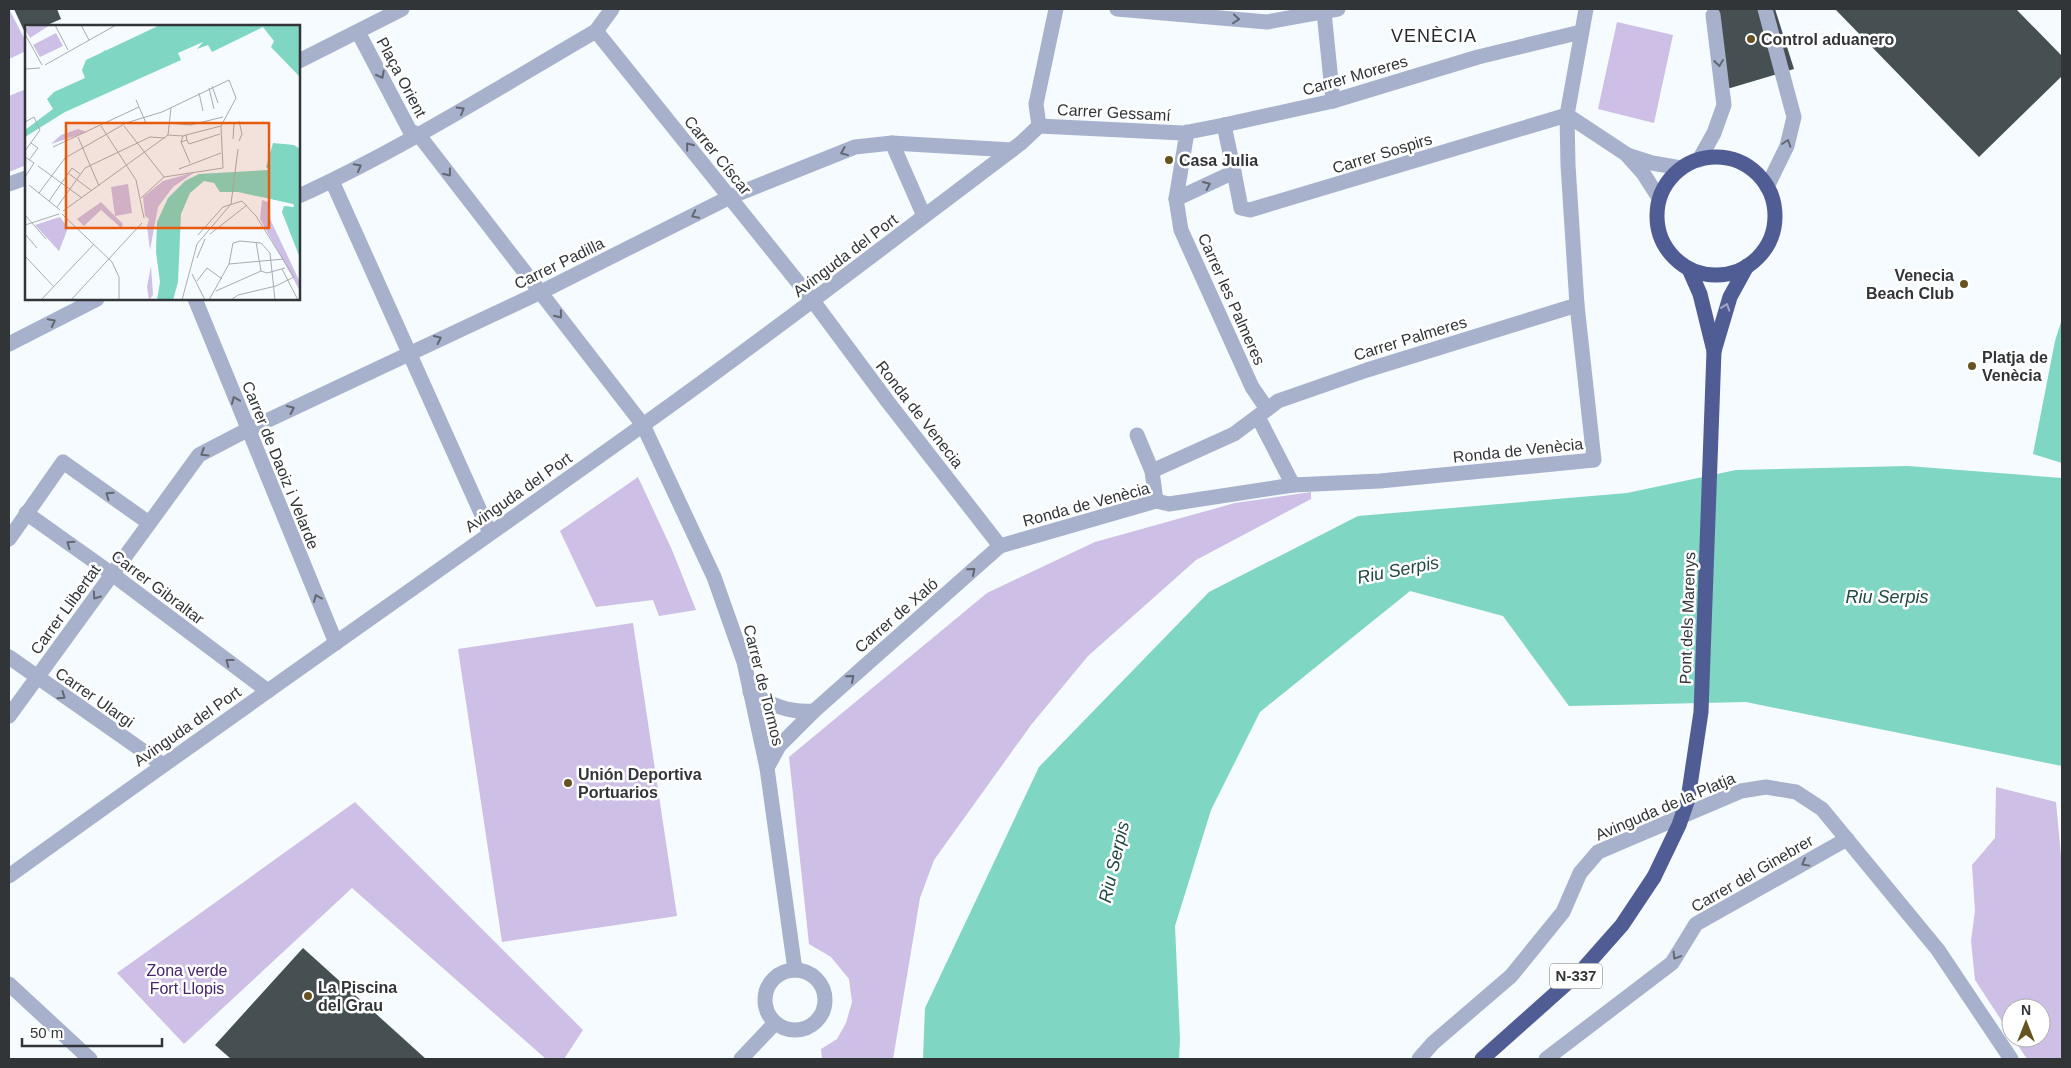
<svg xmlns="http://www.w3.org/2000/svg" width="2071" height="1068" font-family="Arial,sans-serif">
	<style>
		.green { fill: #cdbfe5 }
		.water { fill: #7fd6c3 }
		.building { fill: #465052 }
		.lines { fill: none; stroke-linecap: round; stroke-linejoin: round }
		.street { stroke: #a8b1cc; stroke-width: 15 }
		.highway { stroke: #4f5d94; stroke-width: 15 }
		.highway-bridge { stroke: #4f5d94; stroke-width: 15 }
		.oneway { stroke: #616773 }
		.oneway2 { stroke: #9ea6c4 }
		.poi-dot { fill: #675322; stroke: #fff; stroke-width: 2 }
		.labels { text-anchor: middle; stroke-width: 5; stroke-linejoin: round; paint-order: stroke }
		.shield { fill: #fff; stroke: #707274; stroke-width: 1 }
		.shield-label { font-size: 15px; font-weight: bold; fill: #323538 }
		.poi-label { font-size: 16px; font-weight: bold; fill: #323538; stroke: #fff; text-anchor: start }
		.street-label { font-size: 16px; fill: #323538; stroke: #fff }
		.park-label { font-size: 16px; fill: #46246b; stroke: #fff }
		.neighbourhood-label { font-size: 18px; letter-spacing: 1px; fill: #242a2f; stroke: #fff }
		.water-label { font-size: 18px; font-style: italic; fill: #214941; stroke: #fff }
		.inset-river { fill: none; stroke: #7fd6c3; stroke-width: 2.5 }
		.inset-road { fill: none; stroke: #a7acaf; stroke-width: 1 }
		.view { fill: #e8590c; fill-opacity: 0.15; stroke: #e8590c; stroke-width: 2.5 }
		.inset-edge { fill: none; stroke: #323538; stroke-width: 2.5 }
	</style>
	<rect width="100%" height="100%" fill="#f5fbff"/>
	<g class="green">
		<path d="M 9,9 L 26,42 L 26,51 L 9,59 Z"/>
		<path d="M 1617,22 L 1673,35 L 1654,123 L 1598,109 Z"/>
		<path d="M 26,89 L 26,165 L 9,172 L 9,96 Z"/>
		<path d="M 638,477 L 672,550 L 696,610 L 659,616 L 653,600 L 596,607 L 560,531 Z"/>
		<path d="M 1311,492 L 1311,499 L 1196,560 L 1088,656 L 1031,725 L 934,860 L 920,898 L 893,1059 L 822,1059 L 821,1049 L 837,1039 L 846,1023 L 852,1002 L 849,979 L 831,957 L 809,944 L 789,757 L 987,593 L 1095,542 L 1235,503 Z"/>
		<path d="M 633,623 L 677,916 L 502,942 L 458,649 Z"/>
		<path d="M 1996,787 L 2056,802 L 2062,867 L 2062,1059 L 2027,1059 L 2013,1038 L 2041,1038 L 2041,1008 L 2011,1008 L 2011,1035 L 1975,980 L 1971,941 L 1975,911 L 1972,865 L 1995,838 Z"/>
		<path d="M 355,802 L 583,1030 L 564,1059 L 546,1059 L 352,888 L 184,1044 L 117,973 Z"/>
	</g>
	<g class="water">
		<path d="M 2062,319 L 2062,463 L 2033,454 L 2055,341 Z"/>
		<path d="M 1908,466 L 2062,478 L 2062,766 L 1746,702 L 1569,706 L 1503,616 L 1410,591 L 1260,712 L 1211,810 L 1175,926 L 1180,1039 L 1179,1059 L 923,1059 L 925,1008 L 1039,767 L 1209,592 L 1358,516 L 1627,493 L 1736,470 Z"/>
	</g>
	<g class="building">
		<path d="M 14,9 L 57,9 L 61,19 L 45,26 L 26,26 L 26,35 Z"/>
		<path d="M 1712,9 L 1775,9 L 1794,69 L 1727,89 Z"/>
		<path d="M 1835,9 L 2016,9 L 2062,56 L 2062,76 L 1979,157 Z"/>
		<path d="M 303,948 L 426,1059 L 231,1059 L 215,1045 Z"/>
	</g>
	<g class="lines">
		<g class="street">
			<path d="M 1117,9 L 1267,22 L 1338,9"/>
			<path d="M 1765,9 L 1794,117 L 1787,146 L 1767,187"/>
			<path d="M 1324,12 L 1333,101"/>
			<path d="M 596,31 L 813,301 L 888,402 L 1000,546"/>
			<path d="M 358,32 L 410,131 L 418,134 L 643,425 L 714,577 L 744,662 L 767,768 L 795,970"/>
			<path d="M 299,61 L 402,9"/>
			<path d="M 1567,115 L 1626,154 L 1643,173 L 1659,198"/>
			<path d="M 1224,125 L 1333,101 L 1478,57 L 1581,32"/>
			<path d="M 1039,126 L 1183,133 L 1224,125 L 1234,172 L 1176,199 L 1187,132"/>
			<path d="M 1039,126 L 1036,104 L 1056,9"/>
			<path d="M 892,143 L 924,216"/>
			<path d="M 1627,155 L 1652,163 L 1681,168"/>
			<path d="M 1699,160 L 1714,133 L 1724,105 L 1713,15"/>
			<path d="M 1234,172 L 1241,208 L 1250,210 L 1567,115"/>
			<path d="M 332,181 L 490,533"/>
			<path d="M 9,184 L 26,178"/>
			<path d="M 299,196 C 402,149 498,88 596,31 L 612,9"/>
			<path d="M 1176,199 L 1181,230 L 1252,387 L 1267,409"/>
			<path d="M 195,299 L 336,643"/>
			<path d="M 9,344 L 97,299"/>
			<path d="M 1258,417 L 1293,485"/>
			<path d="M 1137,435 L 1152,471 L 1156,501"/>
			<path d="M 1152,471 L 1234,434 L 1278,401 L 1367,370 L 1577,305"/>
			<path d="M 26,513 L 112,574 L 268,691"/>
			<path d="M 9,539 L 63,462 L 149,523"/>
			<path d="M 9,657 L 163,765"/>
			<path d="M 750,692 C 771,705 789,713 814,711"/>
			<path d="M 9,716 L 199,455 L 247,430 L 541,292 L 730,197 L 855,147 L 892,143 L 1012,150"/>
			<path d="M 767,768 L 779,746 L 814,711 L 1000,546 L 1156,501 L 1169,504 L 1293,485 L 1380,481 L 1594,460 L 1577,305 L 1568,165 L 1567,115 L 1586,9"/>
			<path d="M 9,876 C 219,724 432,576 643,425 C 771,334 895,238 1021,143 L 1039,126"/>
			<circle cx="795" cy="1000" r="30"/>
			<path d="M 9,984 L 90,1059"/>
			<path d="M 741,1059 L 775,1023"/>
			<path d="M 1419,1059 L 1433,1043 L 1511,976 L 1563,912 L 1580,873 L 1598,852 L 1741,791 L 1766,787 L 1796,792 L 1822,809 L 1938,950 L 2011,1059"/>
			<path d="M 1546,1059 L 1672,963 L 1696,924 L 1847,839"/>
		</g>
		<g class="highway">
			<circle cx="1716" cy="216" r="59"/>
			<path d="M 1689,269 L 1700,294 L 1713,347"/>
			<path d="M 1714,351 L 1730,297 L 1747,266"/>
			<path d="M 1482,1059 L 1584,968 L 1622,925 L 1654,877"/>
		</g>
		<path class="highway-bridge" d="M 1654,877 L 1679,825 L 1688,799 L 1701,712 L 1714,351"/>
	</g>
	<defs><path id="oneway-chevron" d="M-2-3.5L2.5 0L-2 3.5" fill="none" stroke-width="1.6" stroke-linecap="round" stroke-linejoin="round" transform="scale(1.25)"/></defs>
	<g class="oneway">
		<use href="#oneway-chevron" transform="translate(1236 19) rotate(5)"/>
		<use href="#oneway-chevron" transform="translate(1719 63) rotate(83)"/>
		<use href="#oneway-chevron" transform="translate(381 75) rotate(62)"/>
		<use href="#oneway-chevron" transform="translate(461 110) rotate(-30)"/>
		<use href="#oneway-chevron" transform="translate(1787 143) rotate(-72)"/>
		<use href="#oneway-chevron" transform="translate(689 146) rotate(-129)"/>
		<use href="#oneway-chevron" transform="translate(844 152) rotate(158)"/>
		<use href="#oneway-chevron" transform="translate(358 167) rotate(-28)"/>
		<use href="#oneway-chevron" transform="translate(448 173) rotate(52)"/>
		<use href="#oneway-chevron" transform="translate(1207 185) rotate(-25)"/>
		<use href="#oneway-chevron" transform="translate(695 215) rotate(154)"/>
		<use href="#oneway-chevron" transform="translate(559 315) rotate(52)"/>
		<use href="#oneway-chevron" transform="translate(52 322) rotate(-27)"/>
		<use href="#oneway-chevron" transform="translate(438 339) rotate(-25)"/>
		<use href="#oneway-chevron" transform="translate(235 400) rotate(-112)"/>
		<use href="#oneway-chevron" transform="translate(291 409) rotate(-25)"/>
		<use href="#oneway-chevron" transform="translate(204 453) rotate(148)"/>
		<use href="#oneway-chevron" transform="translate(109 495) rotate(-145)"/>
		<use href="#oneway-chevron" transform="translate(70 544) rotate(-145)"/>
		<use href="#oneway-chevron" transform="translate(972 571) rotate(-41)"/>
		<use href="#oneway-chevron" transform="translate(96 596) rotate(126)"/>
		<use href="#oneway-chevron" transform="translate(317 598) rotate(-113)"/>
		<use href="#oneway-chevron" transform="translate(229 662) rotate(-143)"/>
		<use href="#oneway-chevron" transform="translate(851 678) rotate(-41)"/>
		<use href="#oneway-chevron" transform="translate(62 696) rotate(35)"/>
		<use href="#oneway-chevron" transform="translate(1805 863) rotate(151)"/>
		<use href="#oneway-chevron" transform="translate(1676 956) rotate(121)"/>
	</g>
	<use class="oneway2" href="#oneway-chevron" transform="translate(1726 307) rotate(-71)"/>
	<g class="poi-dot">
		<circle cx="1751" cy="39" r="5"/>
		<circle cx="1169" cy="160" r="5"/>
		<circle cx="1964" cy="284" r="5"/>
		<circle cx="1972" cy="366" r="5"/>
		<circle cx="568" cy="783" r="5"/>
		<circle cx="308" cy="996" r="5"/>
	</g>
	<g class="labels">
		<rect class="shield" x="1550" y="963.5" width="52" height="25" rx="4"/>
		<g class="shield-label">
			<text x="1576" y="981">N-337</text>
		</g>
		<g class="poi-label">
			<text x="1761" y="45">Control aduanero</text>
			<text x="1179" y="166">Casa Julia</text>
			<text x="1954" y="281" text-anchor="end">Venecia<tspan x="1954" dy="18">Beach Club</tspan></text>
			<text x="1982" y="363">Platja de<tspan x="1982" dy="18">Venècia</tspan></text>
			<text x="578" y="780">Unión Deportiva<tspan x="578" dy="18">Portuarios</tspan></text>
			<text x="318" y="993">La Piscina<tspan x="318" dy="18">del Grau</tspan></text>
		</g>
		<g class="street-label">
			<text transform="translate(1355 75) rotate(-16)" y="6">Carrer Moreres</text>
			<text transform="translate(402 77) rotate(62)" y="6">Plaça Orient</text>
			<text transform="translate(1114 112) rotate(3)" y="6">Carrer Gessamí</text>
			<text transform="translate(1382 153) rotate(-17)" y="6">Carrer Sospirs</text>
			<text transform="translate(718 155) rotate(51)" y="6">Carrer Císcar</text>
			<text transform="translate(845 255) rotate(-37)" y="6">Avinguda del Port</text>
			<text transform="translate(559 263) rotate(-26)" y="6">Carrer Padilla</text>
			<text transform="translate(1232 299) rotate(66)" y="6">Carrer les Palmeres</text>
			<text transform="translate(1410 338) rotate(-17)" y="6">Carrer Palmeres</text>
			<text transform="translate(920 414) rotate(52)" y="6">Ronda de Venecia</text>
			<text transform="translate(1518 450) rotate(-6)" y="6">Ronda de Venècia</text>
			<text transform="translate(281 465) rotate(68)" y="6">Carrer de Daoiz i Velarde</text>
			<text transform="translate(518 492) rotate(-35)" y="6">Avinguda del Port</text>
			<text transform="translate(1086 504) rotate(-15)" y="6">Ronda de Venècia</text>
			<text transform="translate(158 587) rotate(37)" y="6">Carrer Gibraltar</text>
			<text transform="translate(65 609) rotate(-54)" y="6">Carrer Llibertat</text>
			<text transform="translate(896 615) rotate(-41)" y="6">Carrer de Xaló</text>
			<text transform="translate(1687 618) rotate(-88)" y="6">Pont dels Marenys</text>
			<text transform="translate(764 685) rotate(76)" y="6">Carrer de Tormos</text>
			<text transform="translate(95 697) rotate(35)" y="6">Carrer Ulargi</text>
			<text transform="translate(187 726) rotate(-35)" y="6">Avinguda del Port</text>
			<text transform="translate(1665 806) rotate(-23)" y="6">Avinguda de la Platja</text>
			<text transform="translate(1752 873) rotate(-30)" y="6">Carrer del Ginebrer</text>
		</g>
		<g class="park-label">
			<text x="187" y="976">Zona verde<tspan x="187" dy="18">Fort Llopis</tspan></text>
		</g>
		<g class="neighbourhood-label">
			<text x="1434" y="42">VENÈCIA</text>
		</g>
		<g class="water-label">
			<text transform="translate(1398 570) rotate(-11)" y="6">Riu Serpis</text>
			<text x="1887" y="603">Riu Serpis</text>
			<text transform="translate(1114 862) rotate(-77)" y="6">Riu Serpis</text>
		</g>
	</g>
	<g transform="translate(25 25)">
		<rect width="275" height="275" fill="#f5fbff"/>
		<path d="M 5,0 L 25,0 L 5,13 L 0,4 ZM 31,8 L 38,21 L 15,32 L 8,20 ZM 53,104 L 62,107 L 26,119 L 36,110 ZM 170,147 L 148,162 L 133,182 L 125,225 L 122,201 L 124,194 L 120,191 L 118,172 L 138,156 ZM 103,159 L 107,188 L 90,191 L 98,199 L 96,203 L 76,185 L 59,201 L 52,194 L 76,177 L 90,191 L 86,162 ZM 237,175 L 243,177 L 245,194 L 275,257 L 275,266 L 235,194 ZM 35,192 L 43,203 L 34,226 L 10,200 ZM 126,241 L 128,270 L 124,275 L 122,262 Z" fill="#cdbfe5"/>
		<path d="M 135,0 L 275,0 L 275,52 L 246,22 L 249,16 L 238,2 L 187,27 L 183,20 L 172,24 L 178,17 L 153,28 L 156,35 L 40,87 L 0,112 L 0,105 L 28,84 L 22,74 L 29,67 L 60,53 L 57,45 L 61,35 ZM 248,118 L 269,120 L 275,124 L 275,233 L 257,187 L 259,181 L 269,182 L 268,179 L 213,167 L 195,167 L 189,158 L 179,156 L 165,168 L 156,189 L 153,257 L 148,275 L 132,275 L 135,257 L 131,227 L 132,197 L 143,173 L 160,156 L 174,149 L 244,145 L 241,142 Z" fill="#7fd6c3"/>
		<path d="M 210,168 L 241,173 L 269,180 L 268,182 Z" fill="#f5fbff"/>
		<path class="inset-river" d="M 186,23 L 233,0M 79,26 L 93,39 L 186,0"/>
		<path class="inset-road" d="M 30,0 L 43,25M 56,0 L 64,15M 0,9 L 17,40M 20,40 L 91,0M 0,44 L 15,43M 187,61 L 193,78M 184,63 L 189,84M 174,68 L 178,86M 111,75 L 121,98M 214,96 L 217,109 L 214,116M 0,97 L 9,92 L 15,105 L 0,126M 145,98 L 165,100 L 198,92M 76,101 L 111,155 L 119,193M 99,101 L 139,152M 143,110 L 146,83M 143,110 L 158,111M 161,110 L 196,101M 161,110 L 162,115 L 156,117 L 158,111 ZM 53,112 L 74,161M 208,114 L 209,99M 162,115 L 164,119 L 195,109M 156,117 L 165,138M 28,122 L 114,82M 0,132 L 9,138 L 0,152M 4,135 L 13,123 L 6,118M 13,141 L 57,173M 154,144 L 196,128M 43,148 L 67,166M 4,160 L 35,185M 14,168 L 40,133 L 101,98 L 137,87 L 204,55 L 211,73 L 196,101 L 198,143 L 139,152 L 116,173M 24,176 L 47,143 L 55,149M 32,182 L 60,143 L 125,112 L 140,113M 38,186 L 143,110M 37,189 L 87,237 L 94,252 L 94,275M 0,190 L 21,214M 0,200 L 34,189M 0,209 L 12,223M 185,209 L 222,180M 173,210 L 198,182 L 217,176 L 231,191 L 269,252 L 251,261 L 213,270 L 206,275M 0,231 L 29,262M 172,233 L 180,214M 204,239 L 259,234M 257,244 L 273,275M 236,246 L 242,248 L 260,243M 167,249 L 180,275M 172,256 L 182,243 L 197,254M 191,266 L 236,246 L 231,217M 16,275 L 69,219M 46,275 L 117,198M 157,275 L 172,219 L 206,179 L 213,124M 184,275 L 204,239 L 208,218 L 215,216 L 236,218 L 245,228 L 250,275"/>
		<path class="view" d="M 41,98 L 244,98 L 244,203 L 41,203 Z"/>
		<rect width="275" height="275" class="inset-edge"/>
	</g>
	<rect width="2071" height="1068" fill="none" stroke="#323538" stroke-width="20"/>
	<g transform="translate(2026 1023)"><circle r="24" fill="#ffffff" stroke="#adaeaf"/>
	<path d="M0-4L9 19L0 12L-9 19Z" fill="#675322"/>
	<text y="-8" font-size="14" font-weight="bold" text-anchor="middle" fill="#323538">N</text>
	</g>
	<path d="M22 1038v8h140v-8" fill="none" stroke="#323538" stroke-width="2.5"/>
	<text x="30" y="1038" font-size="15" fill="#323538" stroke="#ffffff" stroke-width="4" paint-order="stroke">50 m</text>
</svg>
